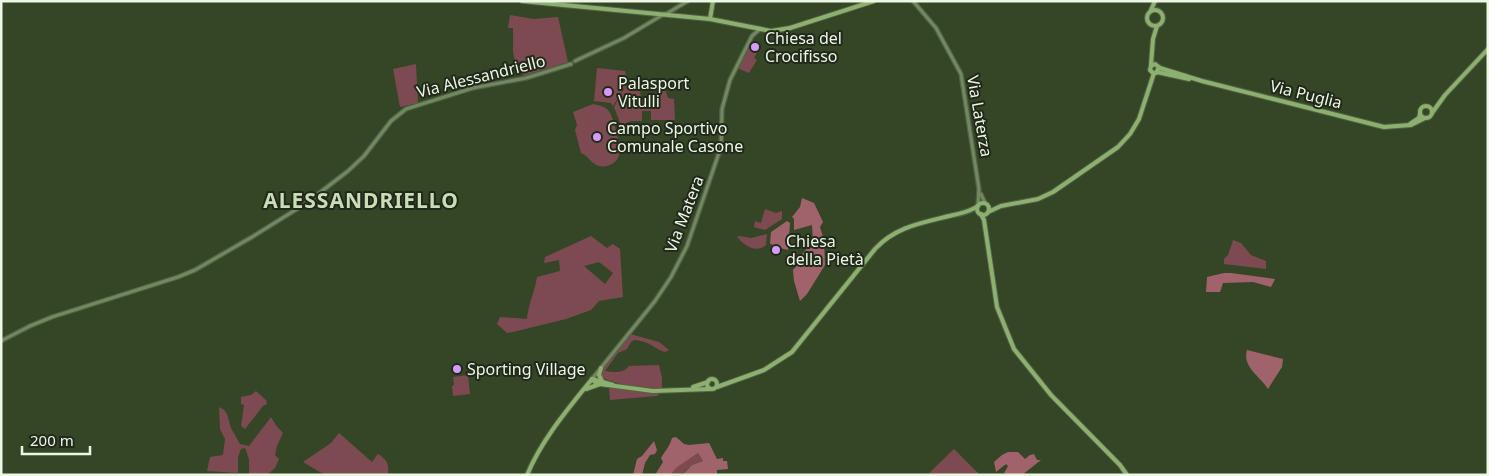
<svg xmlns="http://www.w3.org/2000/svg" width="1489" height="476" font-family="'Noto Sans',sans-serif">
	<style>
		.green { fill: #7d4a51; fill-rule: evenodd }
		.forest { fill: #a1636b }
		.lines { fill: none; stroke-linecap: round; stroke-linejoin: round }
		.tertiary-casing { stroke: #526244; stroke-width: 5.5 }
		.secondary-casing { stroke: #526244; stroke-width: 6 }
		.tertiary { stroke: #728860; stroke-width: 3 }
		.secondary { stroke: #8db070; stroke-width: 4 }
		.poi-dot { fill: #d69bfa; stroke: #21291b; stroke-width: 2 }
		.labels { text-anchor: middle; stroke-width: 4; stroke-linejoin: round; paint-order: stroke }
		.poi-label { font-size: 16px; fill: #ecf7e4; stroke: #21291b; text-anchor: start }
		.street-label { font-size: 16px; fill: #ecf7e4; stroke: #21291b }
		.district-label { font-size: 21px; font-weight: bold; letter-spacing: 1px; fill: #c8ddb8; stroke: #21291b }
	</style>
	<rect width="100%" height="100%" fill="#354626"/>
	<g class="green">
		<path d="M 510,15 L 534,19 L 558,17 L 568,62 L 523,76 L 522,69 L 516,69 L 513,51 L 513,28 L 508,28 Z"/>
		<path d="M 749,48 L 757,53 L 754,58 L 757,60 L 749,73 L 737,68 Z"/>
		<path d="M 416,64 L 418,103 L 400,107 L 393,69 Z"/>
		<path d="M 597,68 L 625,71 L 626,76 L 632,82 L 632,87 L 638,88 L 640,90 L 641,99 L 653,99 L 653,94 L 665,89 L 668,98 L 674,99 L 675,120 L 651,120 L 651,111 L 642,111 L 642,121 L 631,121 L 621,125 L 614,107 L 627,83 L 613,106 L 611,103 L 594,101 Z"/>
		<path d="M 593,104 C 598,105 603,106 607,109 C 612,114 613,121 615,127 C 618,140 626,158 610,165 C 607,166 603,167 599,166 C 591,164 589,156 581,153 L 575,130 L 577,125 L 573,112 Z"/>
		<path d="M 765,209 L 776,213 L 782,211 L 782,219 L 765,230 L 754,227 L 755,221 L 761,223 Z"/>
		<path d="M 767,234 L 766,245 C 756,254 744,245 737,237 L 739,236 L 751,238 Z"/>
		<path d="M 591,236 L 607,248 L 613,244 L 620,249 L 623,297 L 599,301 L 591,310 L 566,319 L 513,332 L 507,333 L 497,324 L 500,317 L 527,319 C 528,305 535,291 537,277 L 560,271 L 559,260 L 544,263 L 545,257 ZM 599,262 L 613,273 L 605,284 L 584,266 Z"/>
		<path d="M 1233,240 L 1241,243 L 1251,255 L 1266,261 L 1266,269 L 1224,264 L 1224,259 L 1228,255 Z"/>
		<path d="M 630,334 L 659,342 L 669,350 L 665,352 C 653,348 650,341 634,340 L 631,342 L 627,349 L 618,353 L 605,371 C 613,372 623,374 629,366 L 659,365 L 662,378 L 662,389 L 627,386 L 602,378 L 600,374 L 601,371 Z"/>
		<path d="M 468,375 L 470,394 L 453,396 L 452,386 L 454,385 L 453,377 Z"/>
		<path d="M 612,387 L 660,392 L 660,393 L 657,396 L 610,400 L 609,388 Z"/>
		<path d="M 256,391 L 266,400 L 267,404 L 263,406 L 245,429 L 241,426 L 244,405 L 241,404 L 241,397 L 251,395 Z"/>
		<path d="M 219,407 L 224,410 L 227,414 L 231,428 L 240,444 L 249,446 L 271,417 C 274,423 278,428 283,433 L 277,446 L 275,455 L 279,459 L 275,468 L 267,475 L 249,475 L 249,459 L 245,448 L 241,449 L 238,457 L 238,473 L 207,471 L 210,457 L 223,455 L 225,439 L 220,429 Z"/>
		<path d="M 339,433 L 372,462 L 378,454 C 388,460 389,465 388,475 L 325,475 L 303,462 L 331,443 Z"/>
		<path d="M 954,449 L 980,475 L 927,475 Z"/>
		<path d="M 698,453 L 703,461 L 692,465 L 681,475 L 670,475 L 676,467 Z"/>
	</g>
	<g class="forest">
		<path d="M 802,198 L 814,203 L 823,222 L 820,227 L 824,240 L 825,265 L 807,294 L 800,301 L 794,281 L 793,270 L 803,259 L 801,256 L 808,247 L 811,247 L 816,241 L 813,240 L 812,225 L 794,230 L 794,219 L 792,217 L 800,207 Z"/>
		<path d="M 787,221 L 790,223 L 788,250 L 772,246 L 772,244 L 770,244 L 771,232 Z"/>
		<path d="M 1224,273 L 1231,273 L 1275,279 L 1271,287 L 1253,282 L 1223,283 L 1220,292 L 1206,292 L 1207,277 Z"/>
		<path d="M 1247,350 L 1283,359 L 1282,367 L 1268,389 C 1260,376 1242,367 1247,350 Z"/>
		<path d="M 676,437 L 684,444 L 689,445 L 709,443 L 717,459 L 723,458 L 723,461 L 727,461 L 728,469 L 717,470 L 717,475 L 682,475 L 692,465 L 703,461 L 698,453 L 677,467 L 670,475 L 655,475 L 663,462 L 661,458 C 665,451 670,446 672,438 Z"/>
		<path d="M 654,441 L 657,450 L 655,454 L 650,455 L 645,463 L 642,475 L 633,475 L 637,459 L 642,456 Z"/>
		<path d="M 1008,452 L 1018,452 L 1025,459 L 1030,455 L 1034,454 L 1037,460 L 1041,460 L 1022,475 L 1003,475 L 1008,466 L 1006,464 L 996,472 L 994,462 L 1002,455 Z"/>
	</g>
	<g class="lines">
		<g class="tertiary-casing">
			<g id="tertiary">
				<path d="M 913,1 L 936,28 L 961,74 L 979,189 L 978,205"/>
				<path d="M 666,14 L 688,1"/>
				<path d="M 575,61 L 624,38 L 664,14"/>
				<path d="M 981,194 L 985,203"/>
				<path d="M 1,341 L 30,326 L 52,317 L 178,277 L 195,270 L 252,237 L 305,204 L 348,171 L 364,156 L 391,121 L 406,109 L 473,88 L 526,78 L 571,64"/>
				<path d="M 592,379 L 655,301 L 671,277 L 687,246 L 721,147 L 722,109 L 730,80 L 752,36 L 760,29"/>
			</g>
		</g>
		<g class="secondary-casing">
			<g id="secondary">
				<path d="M 522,1 L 710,19 L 771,31 L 790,28 L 874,1"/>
				<circle cx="1155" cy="18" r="8"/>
				<path d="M 1151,10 L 1155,1"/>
				<path d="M 710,19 L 713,1"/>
				<path d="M 1151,65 L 1153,39 L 1157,26"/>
				<path d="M 1159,67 L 1156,73 L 1153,73 L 1150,70 L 1151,66 L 1155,64 L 1160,68 L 1202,81 L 1384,127 L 1411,125 L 1425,118"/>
				<path d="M 1157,72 L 1189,79"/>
				<circle cx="1426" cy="112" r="6"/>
				<path d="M 1432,113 L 1445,95 L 1488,49"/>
				<path d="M 1410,124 L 1419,118 L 1420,114"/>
				<circle cx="983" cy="209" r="6"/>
				<path d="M 988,212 L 1001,206 L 1038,199 L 1053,192 L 1118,147 L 1130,134 L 1139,119 L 1154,73"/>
				<path d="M 981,214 L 984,220 L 997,307 L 1014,349 L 1051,395 L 1120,465 L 1127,475"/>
				<path d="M 601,368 L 599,375 L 602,381"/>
				<circle cx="712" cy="384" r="5"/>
				<path d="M 592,379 L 595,382 L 600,384 L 653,391 L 710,389"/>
				<path d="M 592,379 L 613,385"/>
				<path d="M 693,387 L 708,382"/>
				<path d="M 717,387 L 764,370 L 792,352 L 875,249 C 895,227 921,223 949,216 C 959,214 970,212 978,206"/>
				<path d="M 586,389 L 600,384"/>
				<path d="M 527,475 C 542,439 568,409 592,379"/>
			</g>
		</g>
		<use href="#tertiary" class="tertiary"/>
		<use href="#secondary" class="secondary"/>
	</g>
	<g class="poi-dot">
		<circle cx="755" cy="47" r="5"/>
		<circle cx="608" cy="92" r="5"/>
		<circle cx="597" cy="137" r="5"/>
		<circle cx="776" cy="250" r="5"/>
		<circle cx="457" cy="369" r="5"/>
	</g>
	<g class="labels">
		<g class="poi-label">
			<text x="765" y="44">Chiesa del<tspan x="765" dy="18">Crocifisso</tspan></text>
			<text x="618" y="89">Palasport<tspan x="618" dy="18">Vitulli</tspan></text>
			<text x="607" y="134">Campo Sportivo<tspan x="607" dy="18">Comunale Casone</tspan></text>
			<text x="786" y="247">Chiesa<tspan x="786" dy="18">della Pietà</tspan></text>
			<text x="467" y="375">Sporting Village</text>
		</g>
		<g class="street-label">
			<text transform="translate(481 76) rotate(-14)" y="6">Via Alessandriello</text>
			<text transform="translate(1306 94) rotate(14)" y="6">Via Puglia</text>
			<text transform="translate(980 116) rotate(80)" y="6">Via Laterza</text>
			<text transform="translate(684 214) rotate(-69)" y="6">Via Matera</text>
		</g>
		<g class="district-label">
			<text x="361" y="208">ALESSANDRIELLO</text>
		</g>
	</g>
	<rect width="1489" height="476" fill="none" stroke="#ecf7e4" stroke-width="5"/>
	<path d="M22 446v8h68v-8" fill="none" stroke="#ecf7e4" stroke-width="2.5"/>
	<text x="30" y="446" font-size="15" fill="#ecf7e4" stroke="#21291b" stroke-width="4" paint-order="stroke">200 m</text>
</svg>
